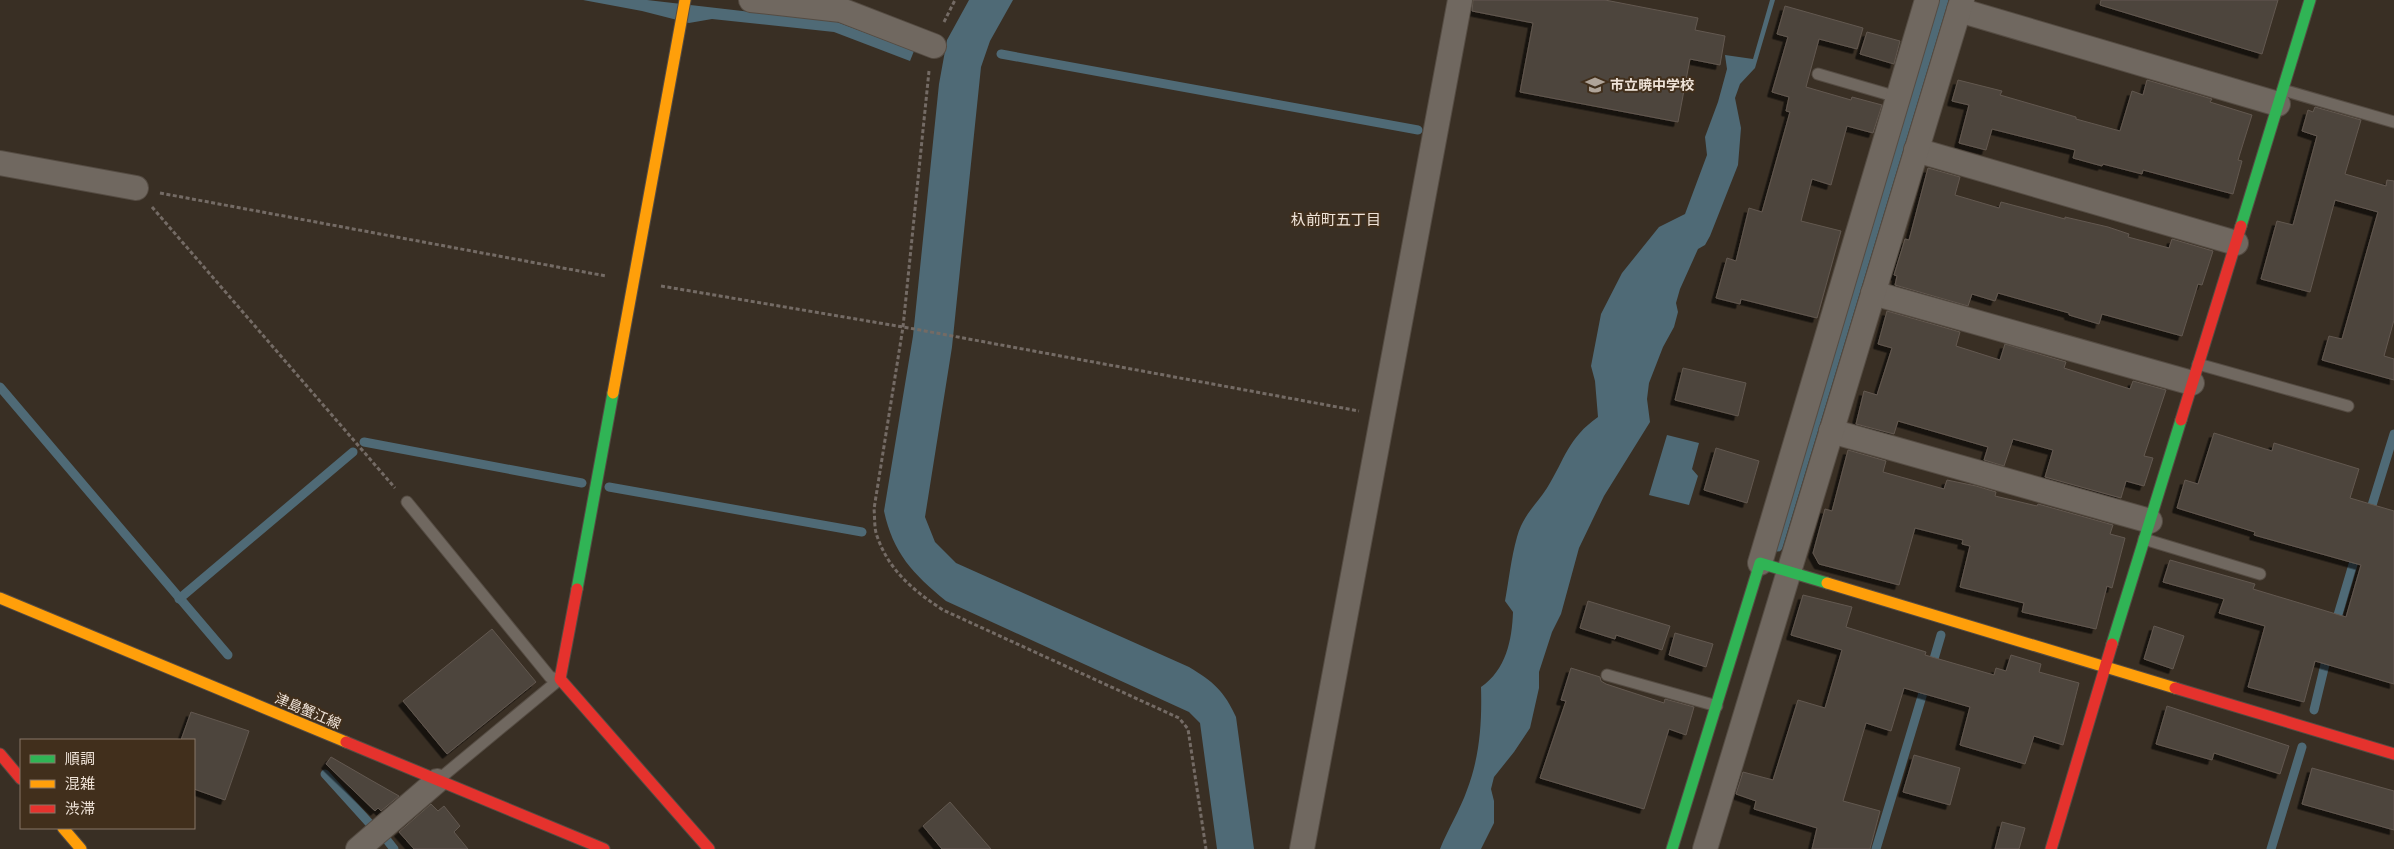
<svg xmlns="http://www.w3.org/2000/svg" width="2394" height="849" font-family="'Noto Sans','Noto Sans JP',sans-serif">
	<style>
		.water { fill: #4f6a76 }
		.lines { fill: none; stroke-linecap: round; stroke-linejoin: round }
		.stream { stroke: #4f6a76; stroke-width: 9 }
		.building { fill: #4e453c; stroke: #625850; filter: url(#shadow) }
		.lane-casing { stroke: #554c43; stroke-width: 13 }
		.street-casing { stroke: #554c43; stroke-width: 26 }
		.fast-casing { stroke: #554c43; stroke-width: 13 }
		.slow-casing { stroke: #554c43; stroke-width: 13 }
		.jam-casing { stroke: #554c43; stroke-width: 13 }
		.path { stroke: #746b65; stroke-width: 3; stroke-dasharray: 4 2.5; stroke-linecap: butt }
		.lane { stroke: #706860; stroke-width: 11 }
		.street { stroke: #706860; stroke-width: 24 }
		.fast { stroke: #30b455; stroke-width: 11 }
		.slow { stroke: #ff9f0a; stroke-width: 11 }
		.jam { stroke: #e5322d; stroke-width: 11 }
		.labels { text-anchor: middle; stroke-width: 4; stroke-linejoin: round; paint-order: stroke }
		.poi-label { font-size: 14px; font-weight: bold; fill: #efe3d8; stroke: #412f1c; text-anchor: start }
		.street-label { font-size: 14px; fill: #efe3d8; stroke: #412f1c }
		.neighbourhood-label { font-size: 15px; fill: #efe3d8; stroke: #412f1c }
	</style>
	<defs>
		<filter id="shadow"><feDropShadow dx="-4.5" dy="4.5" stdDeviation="0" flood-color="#0009"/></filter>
	</defs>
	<rect width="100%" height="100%" fill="#392f24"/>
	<g class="water">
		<path d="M 583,0 L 647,0 L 837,22 L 914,51 L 910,61 L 834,32 L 712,19 L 689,23 L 642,11 Z"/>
		<path d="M 969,0 L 1013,0 L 990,41 L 981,67 L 952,347 L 925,517 L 935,542 L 956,563 L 1189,667 C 1214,682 1224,691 1236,717 L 1254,849 L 1217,849 L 1200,723 L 1189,712 L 946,601 C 913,574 893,553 884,511 L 913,336 L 939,84 L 947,40 Z"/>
		<path d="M 1770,0 L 1775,0 L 1755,68 L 1740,84 L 1735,98 L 1741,128 L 1738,165 L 1710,236 L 1705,245 L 1698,249 L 1680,289 L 1676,303 L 1678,312 L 1674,327 L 1663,347 L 1649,383 L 1647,399 L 1650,422 L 1604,496 L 1579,548 L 1561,614 L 1552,632 L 1539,672 L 1539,688 L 1530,728 L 1514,752 L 1494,777 L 1491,789 L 1494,801 L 1494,823 L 1481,849 L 1440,849 C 1448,829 1460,810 1467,790 C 1480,756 1482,722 1481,687 C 1506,670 1512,640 1513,612 L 1505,601 C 1509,580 1511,558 1517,537 C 1523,515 1536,505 1547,488 C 1565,459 1568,438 1598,417 L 1595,381 L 1591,366 L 1601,314 L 1622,273 L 1659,227 L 1685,214 L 1707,155 L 1705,137 L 1718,102 L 1727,69 L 1725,55 L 1753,59 Z"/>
		<path d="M 1667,435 L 1699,443 L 1692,469 L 1698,476 L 1689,505 L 1649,495 Z"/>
	</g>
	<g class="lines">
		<g class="stream">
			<path d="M 1001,54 L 1418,130"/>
			<path d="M 0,387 L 228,655"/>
			<path d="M 364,442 L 582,483"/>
			<path d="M 609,487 L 862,532"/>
			<path d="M 2369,515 L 2394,434"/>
			<path d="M 1778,547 L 1944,0"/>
			<path d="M 179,599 L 353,452"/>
			<path d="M 2335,625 L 2357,551"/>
			<path d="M 1931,669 L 1941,635"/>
			<path d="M 2314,710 L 2328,652"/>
			<path d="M 325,774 L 371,825"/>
			<path d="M 383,835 L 394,849"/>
			<path d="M 1876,849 L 1926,683"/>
			<path d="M 2271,849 L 2302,747"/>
		</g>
	</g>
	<g class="building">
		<path d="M 1473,0 L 1605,0 L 1698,18 L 1695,30 L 1725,36 L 1720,65 L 1690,59 L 1678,122 L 1520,92 L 1533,23 L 1472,11 Z"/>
		<path d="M 2101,0 L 2278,0 L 2262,54 L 2100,5 Z"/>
		<path d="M 1785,6 L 1863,28 L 1857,49 L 1819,39 L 1806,87 L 1851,100 L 1852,97 L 1882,105 L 1873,133 L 1847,126 L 1831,185 L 1812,179 L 1801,221 L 1841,231 L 1817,318 L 1741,299 L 1740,304 L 1716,298 L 1727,258 L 1736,261 L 1749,208 L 1762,212 L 1790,112 L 1786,111 L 1789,97 L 1772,92 L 1788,37 L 1777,34 Z"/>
		<path d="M 1867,32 L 1900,41 L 1894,64 L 1860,54 Z"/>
		<path d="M 1958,80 L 2002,91 L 2000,95 L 2076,117 L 2076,119 L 2120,131 L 2132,91 L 2143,95 L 2147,80 L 2212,99 L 2210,102 L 2252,115 L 2238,160 L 2242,161 L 2233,194 L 2143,170 L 2142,174 L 2103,164 L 2102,166 L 2073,158 L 2075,150 L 1992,129 L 1986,150 L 1959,143 L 1969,105 L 1952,101 Z"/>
		<path d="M 2315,107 L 2361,120 L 2345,174 L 2386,186 L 2387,180 L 2394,181 L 2394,320 L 2384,356 L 2394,359 L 2394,380 L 2322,360 L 2329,336 L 2342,339 L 2378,212 L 2335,200 L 2310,292 L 2261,279 L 2277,221 L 2293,225 L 2317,136 L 2302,131 L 2308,110 L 2313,112 Z"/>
		<path d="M 1928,168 L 1960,177 L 1955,195 L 1999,208 L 2001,202 L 2065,219 L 2065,217 L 2108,227 L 2129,234 L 2128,237 L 2169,248 L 2172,239 L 2213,251 L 2202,285 L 2198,284 L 2182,336 L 2102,314 L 2099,324 L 2069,315 L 2069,313 L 1998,293 L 1995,301 L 1972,294 L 1968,306 L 1895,285 L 1897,276 L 1894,275 L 1905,239 L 1909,240 Z"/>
		<path d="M 1887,311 L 1960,332 L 1956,346 L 2000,360 L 2005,344 L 2066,362 L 2064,368 L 2130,389 L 2133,381 L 2166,390 L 2144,456 L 2153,458 L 2144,486 L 2126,481 L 2121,498 L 2045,477 L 2053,450 L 2013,439 L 2004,466 L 1984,460 L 1988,447 L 1898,421 L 1894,434 L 1856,424 L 1864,391 L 1877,395 L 1892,348 L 1878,344 Z"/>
		<path d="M 1683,368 L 1746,383 L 1738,416 L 1675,400 Z"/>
		<path d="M 2214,433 L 2272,451 L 2274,443 L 2359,469 L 2350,498 L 2394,511 L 2394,684 L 2315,661 L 2304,702 L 2248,687 L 2265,626 L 2219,613 L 2224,599 L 2163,582 L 2170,560 L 2255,584 L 2253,589 L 2346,617 L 2361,565 L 2254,535 L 2255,532 L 2177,508 L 2185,480 L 2198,484 Z"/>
		<path d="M 1716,448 L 1759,461 L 1747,503 L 1704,490 Z"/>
		<path d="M 1848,450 L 1886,461 L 1883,472 L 1944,489 L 1947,480 L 1976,486 L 1996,492 L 1995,496 L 2037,506 L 2038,504 L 2113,525 L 2110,534 L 2125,538 L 2112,588 L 2107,586 L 2096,629 L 2022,612 L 2024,603 L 1960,587 L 1970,546 L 1962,544 L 1963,540 L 1915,528 L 1899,585 L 1819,564 L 1813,553 L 1825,509 L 1832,511 Z"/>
		<path d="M 1803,595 L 1852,607 L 1846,627 L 1926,652 L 1925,655 L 1994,675 L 1996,668 L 2006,671 L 2011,655 L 2041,664 L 2039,672 L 2079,683 L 2063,745 L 2034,736 L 2025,764 L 1960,745 L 1970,707 L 1904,688 L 1891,731 L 1866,723 L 1843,801 L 1880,811 L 1870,849 L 1812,849 L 1817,828 L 1754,809 L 1756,801 L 1736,794 L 1743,772 L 1773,780 L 1798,700 L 1825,708 L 1842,650 L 1791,635 Z"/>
		<path d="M 1588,601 L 1670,626 L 1662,650 L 1616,635 L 1615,639 L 1580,628 Z"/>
		<path d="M 2154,626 L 2184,636 L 2173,669 L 2144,659 Z"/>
		<path d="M 492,629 L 536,682 L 447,754 L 403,701 Z"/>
		<path d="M 1675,633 L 1713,644 L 1706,667 L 1669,655 Z"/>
		<path d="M 1571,668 L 1600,677 L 1601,681 L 1606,684 L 1664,703 L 1665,699 L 1694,707 L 1686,735 L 1669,729 L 1644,809 L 1540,778 L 1566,701 L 1561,700 Z"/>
		<path d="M 2167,706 L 2289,746 L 2280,774 L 2214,753 L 2212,760 L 2156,744 Z"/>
		<path d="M 191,712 L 249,731 L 225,800 L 194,789 L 194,740 L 181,740 Z"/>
		<path d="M 1914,755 L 1960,768 L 1950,805 L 1903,792 Z"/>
		<path d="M 331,757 L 369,779 L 399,796 L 381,811 L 378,808 L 375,811 L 326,764 Z"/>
		<path d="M 2312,768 L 2394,791 L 2394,830 L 2302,804 Z"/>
		<path d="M 950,802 L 991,849 L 942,849 L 923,826 Z"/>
		<path d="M 431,804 L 438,811 L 444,806 L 460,826 L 454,832 L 468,849 L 414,849 L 399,832 Z"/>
		<path d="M 2002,822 L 2025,828 L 2019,849 L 1995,849 Z"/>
	</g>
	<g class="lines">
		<g class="lane-casing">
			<g id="lane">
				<path d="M 1818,74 L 1897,97"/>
				<path d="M 2283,90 L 2394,122"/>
				<path d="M 2198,364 L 2348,406"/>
				<path d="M 407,502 L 550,677 L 558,679"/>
				<path d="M 2144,539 L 2260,574"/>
				<path d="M 1607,675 L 1717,706"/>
				<path d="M 438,780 L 560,679"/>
			</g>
		</g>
		<g class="street-casing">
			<g id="street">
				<path d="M 751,0 L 841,10 L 934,46"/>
				<path d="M 1959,10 L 2278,104"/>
				<path d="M 1916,150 L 2236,243"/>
				<path d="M 0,163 L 136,188"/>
				<path d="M 1873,293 L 2192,383"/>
				<path d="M 1831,431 L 2150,521"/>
				<path d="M 1760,563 L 1927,0"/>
				<path d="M 358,849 L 437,781"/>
				<path d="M 1302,849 L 1460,0"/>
				<path d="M 1705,849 L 1962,0"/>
			</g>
		</g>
		<g class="fast-casing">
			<g id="fast">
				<path d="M 2241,226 L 2310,0"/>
				<path d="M 577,589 L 613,393"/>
				<path d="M 2112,644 L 2181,420"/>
				<path d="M 1672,849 L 1760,563 L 1827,583"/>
			</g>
		</g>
		<g class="slow-casing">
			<g id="slow">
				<path d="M 613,393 L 685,0"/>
				<path d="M 1827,583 L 2175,688"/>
				<path d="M 0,598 L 346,742"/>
				<path d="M 63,828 L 81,849"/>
			</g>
		</g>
		<g class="jam-casing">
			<g id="jam">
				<path d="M 2181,420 L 2241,226"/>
				<path d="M 577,589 L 560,679 L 709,849"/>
				<path d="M 2175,688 L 2394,754"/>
				<path d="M 346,742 L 604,849"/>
				<path d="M 0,754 L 21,779"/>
				<path d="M 2051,849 L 2112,644"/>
			</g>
		</g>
		<g class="path">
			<path d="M 944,22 L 955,0"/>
			<path d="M 929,71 L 903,327 L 874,509 C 875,518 874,528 877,536 C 889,571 914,591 943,610 L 1179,718 L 1188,729 L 1206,849"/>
			<path d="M 160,193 L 606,276"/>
			<path d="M 152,207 L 395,488"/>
			<path d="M 661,286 L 909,328 L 1359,411"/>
		</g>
		<use href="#lane" class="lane"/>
		<use href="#street" class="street"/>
		<use href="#fast" class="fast"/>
		<use href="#slow" class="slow"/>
		<use href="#jam" class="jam"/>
	</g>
	<defs>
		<g id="school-bare" transform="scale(1.5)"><path d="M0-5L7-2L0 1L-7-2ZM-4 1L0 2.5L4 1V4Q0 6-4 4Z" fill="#afa499" stroke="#412f1c" stroke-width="2.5" paint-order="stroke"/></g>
	</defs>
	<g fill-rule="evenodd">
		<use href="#school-bare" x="1595" y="85"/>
	</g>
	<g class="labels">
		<g class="poi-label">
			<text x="1610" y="90">市立暁中学校</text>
		</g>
		<g class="street-label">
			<text transform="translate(308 711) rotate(23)" y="5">津島蟹江線</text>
		</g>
		<g class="neighbourhood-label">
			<text x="1336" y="225">杁前町五丁目</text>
		</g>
	</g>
	<rect x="20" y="739" width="175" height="90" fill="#412f1c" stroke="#877767"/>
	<rect x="30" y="755" width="25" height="8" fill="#30b455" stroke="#877767"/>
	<text x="65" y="764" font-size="15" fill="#efe3d8">順調</text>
	<rect x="30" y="780" width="25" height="8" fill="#ff9f0a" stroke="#877767"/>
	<text x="65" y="789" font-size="15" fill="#efe3d8">混雑</text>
	<rect x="30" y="805" width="25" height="8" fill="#e5322d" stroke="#877767"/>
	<text x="65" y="814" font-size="15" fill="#efe3d8">渋滞</text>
</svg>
